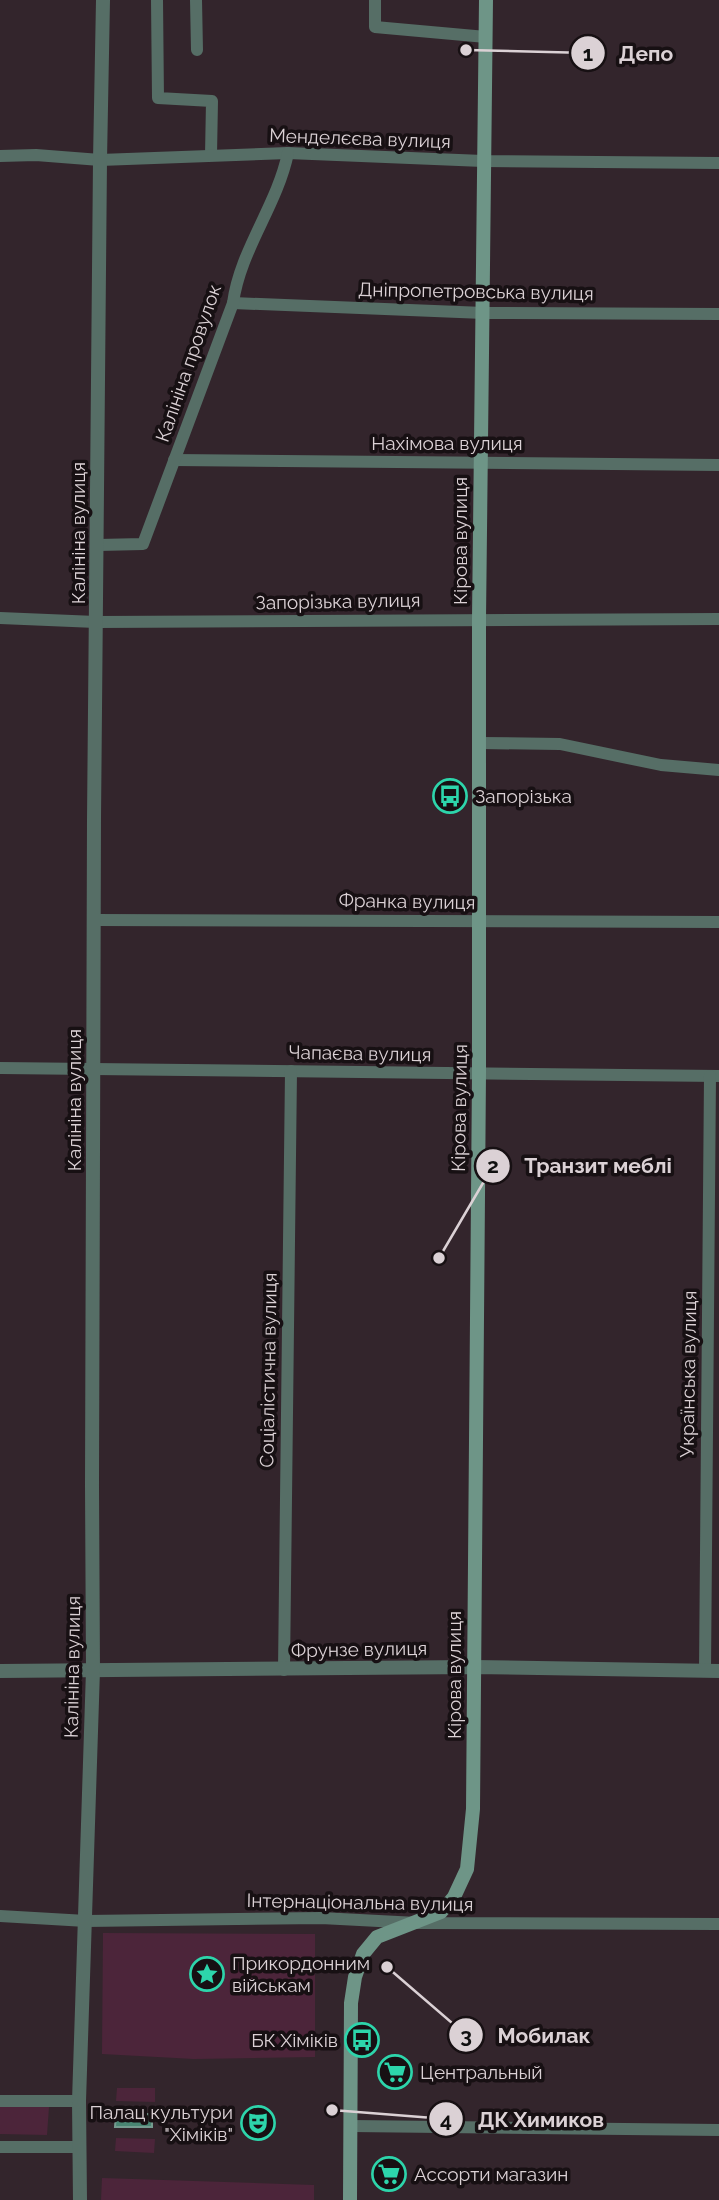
<svg xmlns="http://www.w3.org/2000/svg" width="719" height="2200" font-family="Raleway,sans-serif">
	<style>
		.green { fill: #4c253a }
		.water { fill: #498673; stroke: #759c90; stroke-width: 2 }
		.lines { fill: none; stroke-linecap: round; stroke-linejoin: round }
		.minor { stroke: #566e66; stroke-width: 12 }
		.tertiary { stroke: #566e66; stroke-width: 14 }
		.secondary { stroke: #6e9587; stroke-width: 14 }
		.labels { text-anchor: middle; stroke-width: 7; stroke-linejoin: round; paint-order: stroke }
		.street-label { font-size: 19px; fill: #dbd1d5; stroke: #171013 }
		.poi-label { font-size: 19px; fill: #dbd1d5; stroke: #171013; text-anchor: start }
		.leader { fill: none; stroke: #dbd1d5; stroke-width: 2.5 }
		.callout-dot { fill: #dbd1d5; stroke: #171013; stroke-width: 2.5 }
		.mark-label { font-size: 21px; text-anchor: middle; font-weight: bold; fill: #111 }
		.callout-label { font-size: 21px; text-anchor: middle; font-weight: bold; fill: #dbd1d5; stroke: #171013; stroke-width: 7; stroke-linejoin: round; paint-order: stroke }
	</style>
	<rect width="100%" height="100%" fill="#33252c"/>
	<g class="green">
		<path d="M 103,1933 L 315,1934 L 315,2057 L 194,2059 L 102,2054 Z"/>
		<path d="M 117,2088 L 155,2088 L 155,2102 L 116,2101 Z"/>
		<path d="M 0,2106 L 49,2107 L 47,2135 L 0,2134 Z"/>
		<path d="M 116,2138 L 155,2139 L 154,2153 L 115,2151 Z"/>
		<path d="M 102,2178 L 314,2185 L 314,2200 L 101,2200 Z"/>
	</g>
	<path class="water" d="M 116,2114 L 152,2114 L 152,2127 L 115,2127 Z"/>
	<g class="lines">
		<g class="minor">
			<path d="M 157,0 L 158,98 L 212,101 L 211,155"/>
			<path d="M 196,0 L 197,50"/>
			<path d="M 375,0 L 375,27 L 486,37"/>
			<path d="M 0,156 L 36,155 L 100,160 L 288,153 L 483,161 L 719,163"/>
			<path d="M 233,303 L 484,313 L 719,314"/>
			<path d="M 174,460 L 719,465"/>
			<path d="M 98,545 L 143,544 L 233,303 C 240,250 277,206 288,153"/>
			<path d="M 0,618 L 96,622 L 719,619"/>
			<path d="M 480,743 L 560,744 L 661,765 L 719,770"/>
			<path d="M 94,920 L 719,922"/>
			<path d="M 0,1068 L 719,1076"/>
			<path d="M 284,1670 L 291,1071"/>
			<path d="M 705,1671 L 710,1076"/>
			<path d="M 0,1916 L 86,1921 L 321,1918 L 417,1923 L 719,1924"/>
			<path d="M 0,2101 L 79,2101"/>
			<path d="M 351,2126 L 719,2130"/>
			<path d="M 0,2147 L 78,2147"/>
		</g>
		<g class="tertiary">
			<path d="M 0,1671 L 473,1667 L 719,1671"/>
			<path d="M 80,2200 L 79,2101 L 93,1670 L 92,1486 L 94,819 L 100,160 L 103,0"/>
		</g>
		<path class="secondary" d="M 350,2200 L 351,2003 L 355,1977 L 363,1954 L 377,1937 L 441,1912 L 454,1897 L 467,1869 L 473,1809 L 479,1073 L 479,619 L 486,0"/>
	</g>
	<defs>
		<g id="bus-ring" transform="scale(1.75)"><circle r="9.5" fill="#171013" stroke="#2dd5ab" stroke-width="1.5"/><path d="M-5-6H5V4H4V6H2V4H-2V6H-4V4H-5ZM-3.5-4V0h7V-4ZM-3.5 1.2v1.5H-2V1.2ZM2 1.2v1.5H3.5V1.2Z" fill="#2dd5ab"/></g>
		<g id="sight-ring" transform="scale(1.75)"><circle r="9.5" fill="#171013" stroke="#2dd5ab" stroke-width="1.5"/><path d="M0-6L1.8-2.2L6-1.7L2.9 1.2L3.7 5.4L0 3.3L-3.7 5.4L-2.9 1.2L-6-1.7L-1.8-2.2Z" fill="#2dd5ab"/></g>
		<g id="supermarket-ring" transform="scale(1.75)"><circle r="9.5" fill="#171013" stroke="#2dd5ab" stroke-width="1.5"/><path d="M-6-5.5h2.5l.6 2H6L4.5 2H-2.5L-4.4-4H-6ZM-1.5 3.2a1.3 1.3 0 1 0 .1 0ZM3 3.2a1.3 1.3 0 1 0 .1 0Z" fill="#2dd5ab"/></g>
		<g id="theatre-ring" transform="scale(1.75)"><circle r="9.5" fill="#171013" stroke="#2dd5ab" stroke-width="1.5"/><path d="M-5-5.5Q0-4 5-5.5V0Q5 5 0 6Q-5 5-5 0ZM-3.3-2.5H-1v1.5H-3.3ZM1-2.5H3.3v1.5H1ZM-2.8 1Q0 5.5 2.8 1Z" fill="#2dd5ab"/></g>
	</defs>
	<g fill-rule="evenodd">
		<use href="#bus-ring" x="450" y="796"/>
		<use href="#sight-ring" x="207" y="1974"/>
		<use href="#bus-ring" x="362" y="2040"/>
		<use href="#supermarket-ring" x="395" y="2072"/>
		<use href="#theatre-ring" x="258" y="2123"/>
		<use href="#supermarket-ring" x="389" y="2174"/>
	</g>
	<g class="labels">
		<g class="street-label">
			<text transform="translate(360 138) rotate(2)" y="7">Менделєєва вулиця</text>
			<text transform="translate(476 291) rotate(1)" y="7">Дніпропетровська вулиця</text>
			<text transform="translate(188 363) rotate(-71)" y="7">Калініна провулок</text>
			<text x="447" y="450">Нахімова вулиця</text>
			<text transform="translate(78 533) rotate(-90)" y="7">Калініна вулиця</text>
			<text transform="translate(460 541) rotate(-90)" y="7">Кірова вулиця</text>
			<text transform="translate(338 601) rotate(-1)" y="7">Запорізька вулиця</text>
			<text transform="translate(407 901) rotate(1)" y="7">Франка вулиця</text>
			<text transform="translate(360 1053) rotate(1)" y="7">Чапаєва вулиця</text>
			<text transform="translate(74 1100) rotate(-90)" y="7">Калініна вулиця</text>
			<text transform="translate(459 1108) rotate(-89)" y="7">Кірова вулиця</text>
			<text transform="translate(268 1370) rotate(-89)" y="7">Соціалістична вулиця</text>
			<text transform="translate(688 1374) rotate(-89)" y="7">Українська вулиця</text>
			<text transform="translate(359 1649) rotate(-1)" y="7">Фрунзе вулиця</text>
			<text transform="translate(72 1667) rotate(-89)" y="7">Калініна вулиця</text>
			<text transform="translate(454 1675) rotate(-90)" y="7">Кірова вулиця</text>
			<text transform="translate(360 1902) rotate(1)" y="7">Інтернаціональна вулиця</text>
		</g>
		<g class="poi-label">
			<text x="475" y="803">Запорізька</text>
			<text x="232" y="1970">Прикордонним<tspan x="232" dy="22">військам</tspan></text>
			<text x="338" y="2047" text-anchor="end">БК Хіміків</text>
			<text x="420" y="2079">Центральный</text>
			<text x="233" y="2119" text-anchor="end">Палац культури<tspan x="233" dy="22">"Хіміків"</tspan></text>
			<text x="414" y="2181">Ассорти магазин</text>
		</g>
	</g>
	<path class="leader" d="M466 50L588 53M439 1258L493 1166M387 1967L466 2035M332 2110L446 2119"/>
	<g class="callout-dot">
		<circle cx="466" cy="50" r="7"/>
		<circle cx="439" cy="1258" r="7"/>
		<circle cx="387" cy="1967" r="7"/>
		<circle cx="332" cy="2110" r="7"/>
		<circle cx="588" cy="53" r="18"/>
		<circle cx="493" cy="1166" r="18"/>
		<circle cx="466" cy="2035" r="18"/>
		<circle cx="446" cy="2119" r="18"/>
	</g>
	<g class="mark-label">
		<text x="588" y="61">1</text>
		<text x="493" y="1173">2</text>
		<text x="466" y="2043">3</text>
		<text x="446" y="2127">4</text>
	</g>
	<g class="callout-label">
		<text x="646" y="61">Депо</text>
		<text x="598" y="1173">Транзит меблі</text>
		<text x="544" y="2043">Мобилак</text>
		<text x="541" y="2127">ДК Химиков</text>
	</g>
</svg>
